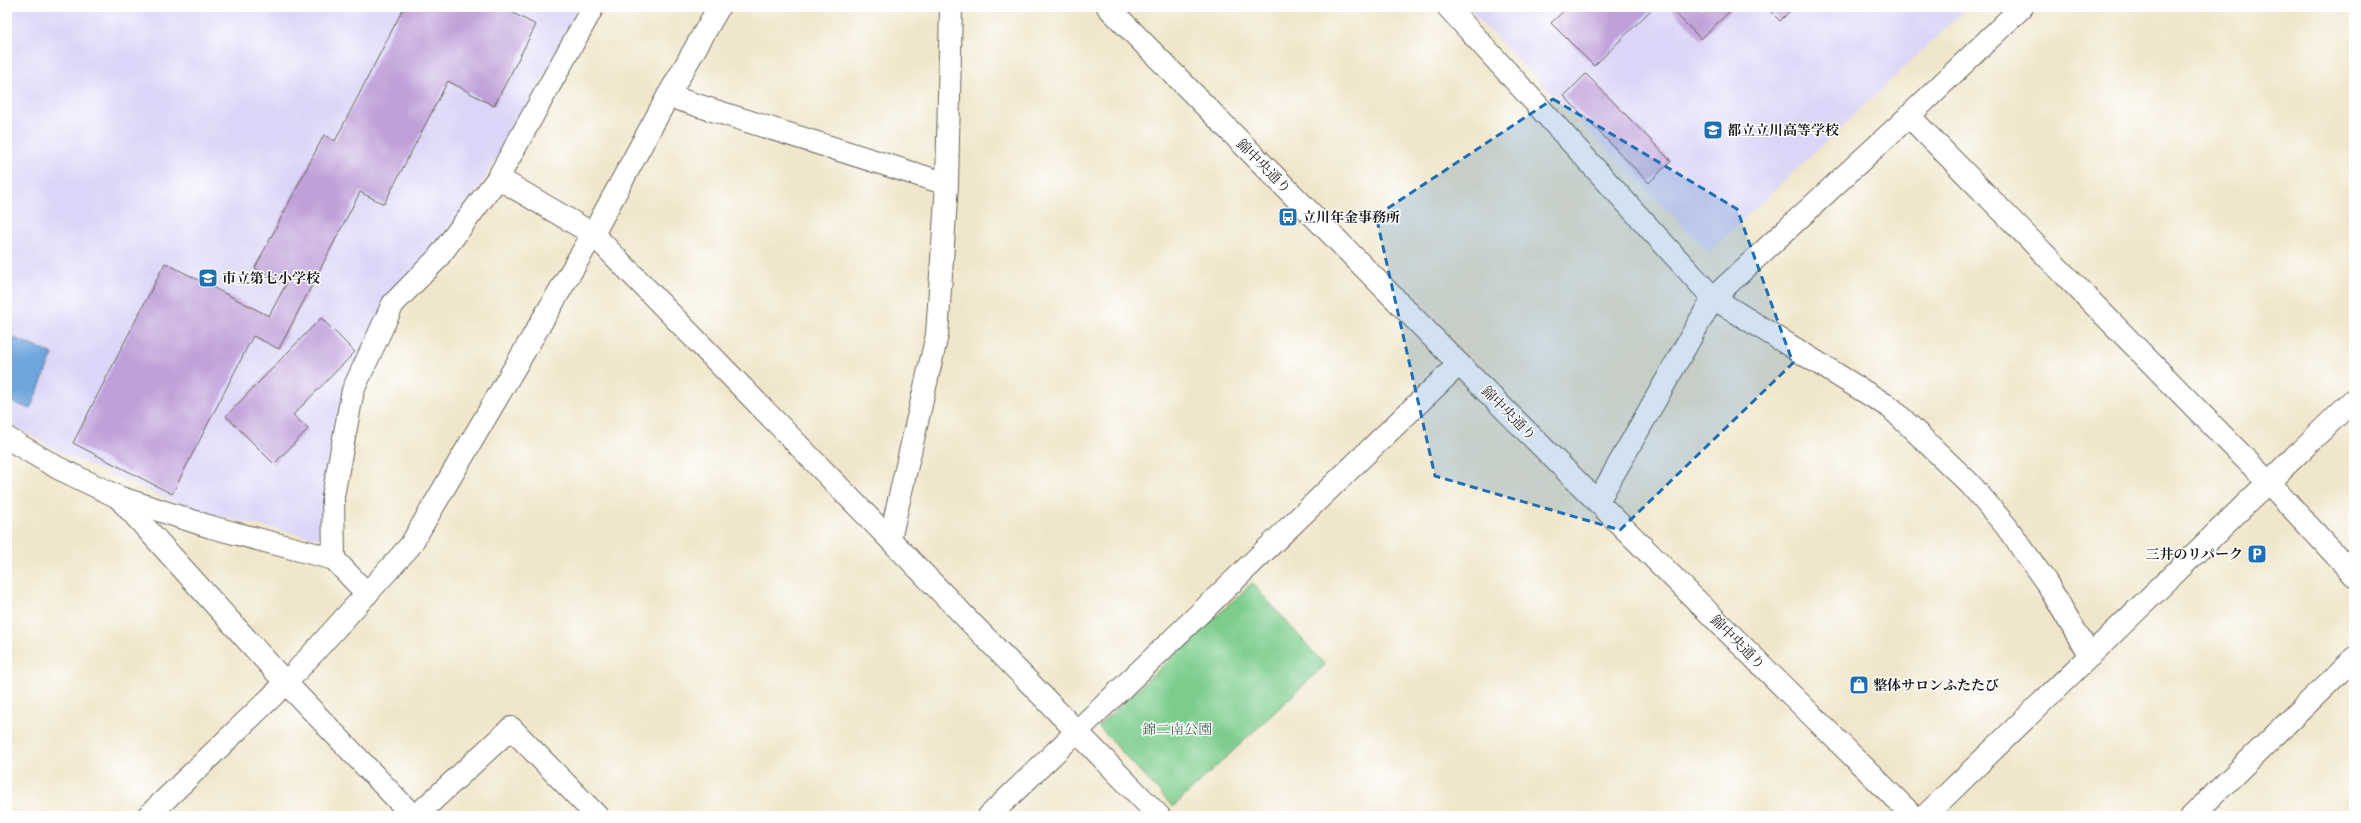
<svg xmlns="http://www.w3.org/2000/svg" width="2361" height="823" font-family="'IM FELL Great Primer','Noto Serif JP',serif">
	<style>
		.built { fill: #dbd6f7 }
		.green { fill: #7ccc8c; stroke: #4c7454 }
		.water { fill: #6da5dc; stroke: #44607c }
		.building { fill: #bfa0d9 }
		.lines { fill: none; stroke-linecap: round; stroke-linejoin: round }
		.minor-casing { stroke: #666359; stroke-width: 24 }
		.minor { stroke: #fff; stroke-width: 22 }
		.marked { fill: #1f6fb2; fill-opacity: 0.2; stroke: #1f6fb2; stroke-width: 3; stroke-dasharray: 8 5; stroke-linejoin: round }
		.labels { text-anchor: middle; stroke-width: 3; stroke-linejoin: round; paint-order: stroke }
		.poi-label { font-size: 14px; font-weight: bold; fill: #1c1c1c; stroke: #fff; text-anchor: start }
		.street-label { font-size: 14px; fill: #1c1c1c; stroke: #fff }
		.park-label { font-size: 14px; fill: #426249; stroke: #fff }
	</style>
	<rect width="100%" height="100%" fill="#fff"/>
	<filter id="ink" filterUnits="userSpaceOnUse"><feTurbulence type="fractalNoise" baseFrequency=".025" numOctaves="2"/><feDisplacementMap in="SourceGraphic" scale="8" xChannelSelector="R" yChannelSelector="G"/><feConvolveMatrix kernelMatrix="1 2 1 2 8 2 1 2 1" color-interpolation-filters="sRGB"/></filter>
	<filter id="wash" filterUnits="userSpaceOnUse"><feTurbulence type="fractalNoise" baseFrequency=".012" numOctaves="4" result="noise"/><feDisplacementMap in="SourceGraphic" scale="16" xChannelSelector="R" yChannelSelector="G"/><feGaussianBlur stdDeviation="0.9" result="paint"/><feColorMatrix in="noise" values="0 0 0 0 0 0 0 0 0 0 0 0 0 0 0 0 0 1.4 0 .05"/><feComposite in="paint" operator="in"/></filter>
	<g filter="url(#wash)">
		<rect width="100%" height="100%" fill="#f0e6cb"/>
		<g class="built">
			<path d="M 7,7 L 584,7 L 484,180 L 433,255 L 385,300 L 325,486 L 321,539 L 195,511 L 64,454 L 7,422 Z"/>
			<path d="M 1466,7 L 1968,7 L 1709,252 Z"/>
		</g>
		<path class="green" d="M 1252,583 L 1325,665 L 1173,807 L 1098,726 Z"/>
		<path class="water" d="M 7,335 L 53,354 L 30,409 L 7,400 Z"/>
		<g id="blocks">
			<g class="building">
				<path d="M 404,7 L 501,7 L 536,25 L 494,106 L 448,81 L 384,204 L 360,192 L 279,349 L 253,336 L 172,494 L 73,443 L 165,263 L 269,316 L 286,284 L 255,268 L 324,135 L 335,141 Z"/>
				<path d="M 1568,7 L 1654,7 L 1594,66 L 1551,23 Z"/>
				<path d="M 1669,7 L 1698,7 L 1700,10 L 1703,7 L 1734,7 L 1701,39 Z"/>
				<path d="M 1766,7 L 1794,7 L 1780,21 Z"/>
				<path d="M 1586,74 L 1671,161 L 1649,183 L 1564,96 Z"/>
				<path d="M 321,318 L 355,352 L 293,415 L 308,429 L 274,464 L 226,416 Z"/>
			</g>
		</g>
	</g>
	<g filter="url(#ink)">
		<use href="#blocks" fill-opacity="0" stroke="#666359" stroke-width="1"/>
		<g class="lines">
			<g class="minor-casing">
				<g id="minor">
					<path d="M 593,7 L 498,178 L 593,234 L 1159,816"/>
					<path d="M 1108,7 L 1459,364 L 1913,816"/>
					<path d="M 1448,7 L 1713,298 L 1891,408 L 1970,484 L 2006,526 L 2046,582 L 2090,656"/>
					<path d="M 668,96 L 947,184"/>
					<path d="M 1909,116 L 2268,482 L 2354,575"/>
					<path d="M 7,438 L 58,468 L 118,497 L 211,527 L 334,559 L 367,594"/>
					<path d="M 118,497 L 286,683 L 413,816"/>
					<path d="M 1598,501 L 1713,298 L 1909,116 L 2022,7"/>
					<path d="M 890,539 L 937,335 L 947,184 L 951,7"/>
					<path d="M 334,559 L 333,496 L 353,390 L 393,304 L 437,259 L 498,178"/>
					<path d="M 148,816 L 286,683 L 410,546 L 593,234 L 668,96 L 719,7"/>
					<path d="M 416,816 L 511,728 L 597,816"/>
					<path d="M 989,816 L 1459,364"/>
					<path d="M 1925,816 L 2354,399"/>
					<path d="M 2192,816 L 2354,658"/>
				</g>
			</g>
			<use href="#minor" class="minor"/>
		</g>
	</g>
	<path class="marked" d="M 1553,99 L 1737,209 L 1793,363 L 1620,530 L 1435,476 L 1376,216 Z"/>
	<defs>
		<g id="school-square" transform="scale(1)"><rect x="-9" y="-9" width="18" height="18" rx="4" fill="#1f6fb2" stroke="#fff"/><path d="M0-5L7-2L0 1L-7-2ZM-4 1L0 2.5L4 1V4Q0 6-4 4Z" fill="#fff"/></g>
		<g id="bus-square" transform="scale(1)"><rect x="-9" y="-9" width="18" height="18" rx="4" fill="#1f6fb2" stroke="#fff"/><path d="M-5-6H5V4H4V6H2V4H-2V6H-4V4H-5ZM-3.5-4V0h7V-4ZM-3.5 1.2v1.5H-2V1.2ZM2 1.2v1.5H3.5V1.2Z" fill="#fff"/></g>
		<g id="parking-square" transform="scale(1)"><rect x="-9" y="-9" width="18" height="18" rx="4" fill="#1f6fb2" stroke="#fff"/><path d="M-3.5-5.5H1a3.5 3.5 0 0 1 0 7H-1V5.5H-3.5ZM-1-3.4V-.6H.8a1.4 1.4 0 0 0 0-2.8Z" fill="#fff"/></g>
		<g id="shop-square" transform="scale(1)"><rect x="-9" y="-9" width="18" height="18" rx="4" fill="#1f6fb2" stroke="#fff"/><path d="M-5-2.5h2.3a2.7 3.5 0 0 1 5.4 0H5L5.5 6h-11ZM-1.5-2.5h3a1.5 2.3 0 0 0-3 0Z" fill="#fff"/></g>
	</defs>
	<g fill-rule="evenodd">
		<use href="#school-square" x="1713" y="130"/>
		<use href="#bus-square" x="1288" y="217"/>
		<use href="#school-square" x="208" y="278"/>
		<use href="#parking-square" x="2257" y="554"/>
		<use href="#shop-square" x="1859" y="685"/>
	</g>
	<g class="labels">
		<g class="poi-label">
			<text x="1727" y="135">都立立川高等学校</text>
			<text x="1302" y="222">立川年金事務所</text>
			<text x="222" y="283">市立第七小学校</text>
			<text x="2243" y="559" text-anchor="end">三井のリパーク</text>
			<text x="1873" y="690">整体サロンふたたび</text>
		</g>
		<g class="street-label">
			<text transform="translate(1264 166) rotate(45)" y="5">錦中央通り</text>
			<text transform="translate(1509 413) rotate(45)" y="5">錦中央通り</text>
			<text transform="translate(1738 642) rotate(45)" y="5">錦中央通り</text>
		</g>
		<g class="park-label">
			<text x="1177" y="734">錦二南公園</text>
		</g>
	</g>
	<rect width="2361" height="823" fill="none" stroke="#fff" stroke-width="24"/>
</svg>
